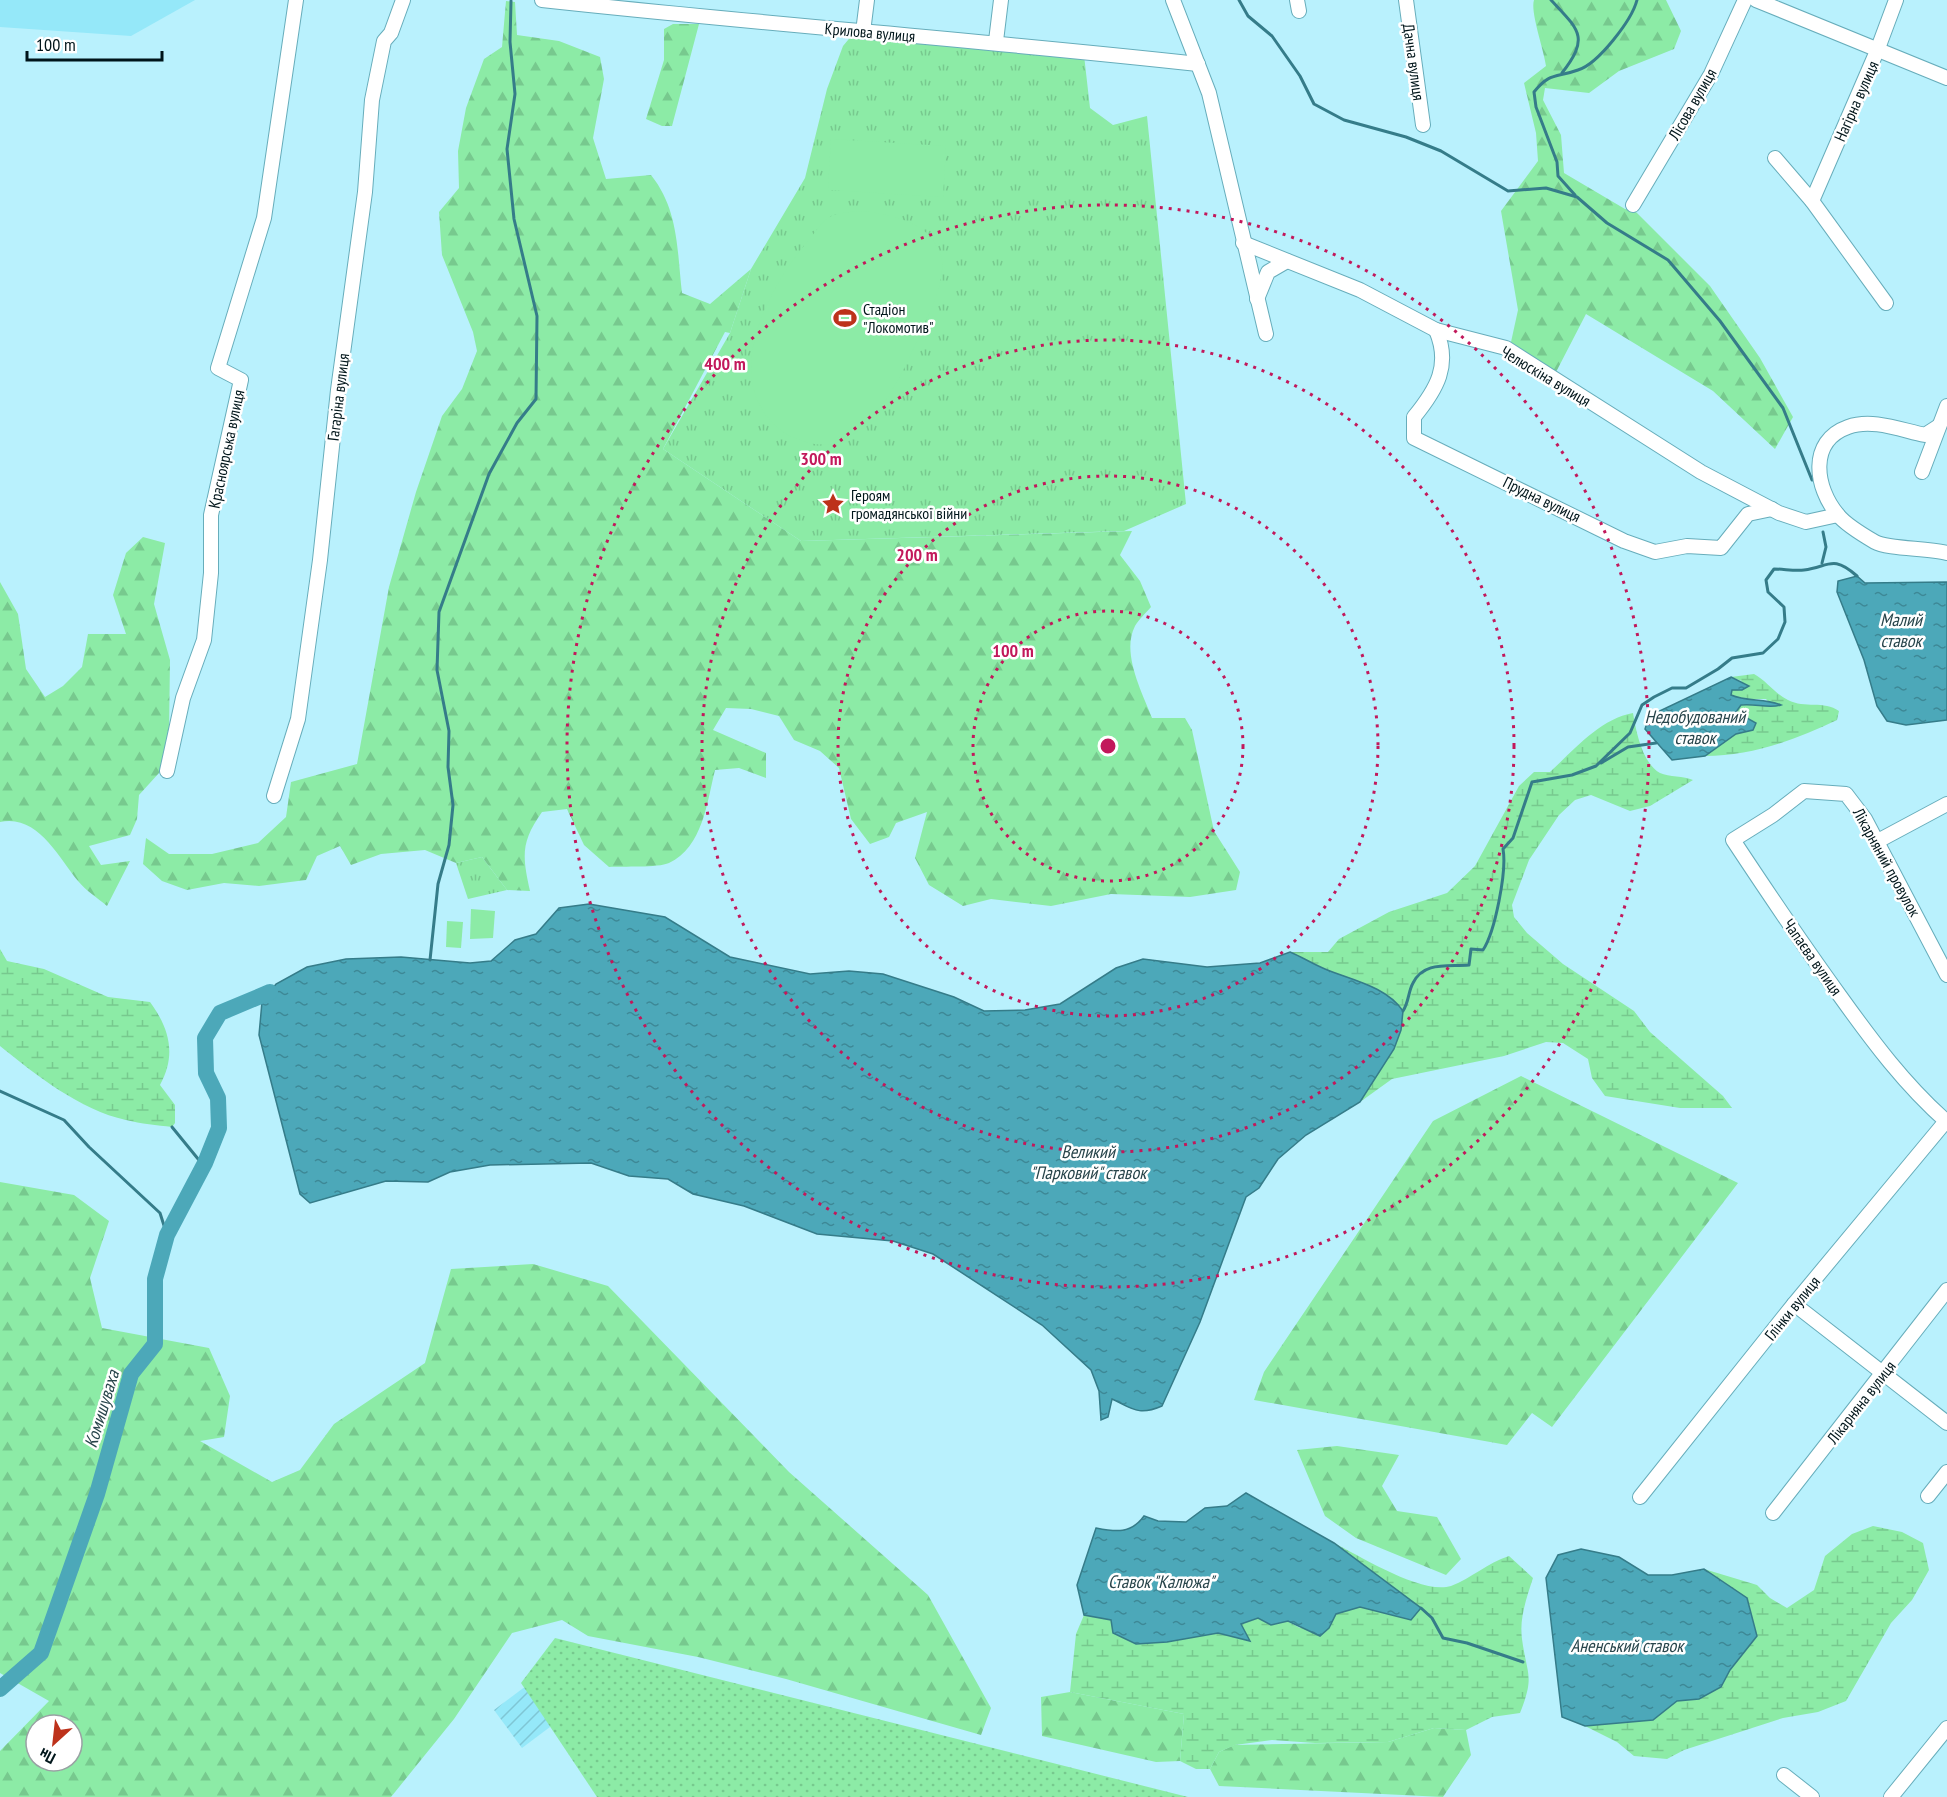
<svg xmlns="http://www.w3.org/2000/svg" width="1947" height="1797" font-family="'PT Sans Narrow',sans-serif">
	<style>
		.built { fill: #95e8f9 }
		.industrial { fill: url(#industrial-furrows) }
		.grass { fill: url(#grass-tufts) }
		.forest { fill: url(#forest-firs); fill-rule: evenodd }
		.wetland { fill: url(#wetland-marsh) }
		.garden { fill: url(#garden-dots) }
		.pitch { fill: #8ceba6 }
		.water { fill: url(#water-ripples); stroke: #357c89; stroke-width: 1.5 }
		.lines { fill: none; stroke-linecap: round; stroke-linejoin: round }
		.stream { stroke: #357c89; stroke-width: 3 }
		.river { stroke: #4ca8b9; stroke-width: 16 }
		.minor-casing { stroke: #67adbb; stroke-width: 16 }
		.minor { stroke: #fff; stroke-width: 14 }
		.ring { fill: none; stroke: #c2185b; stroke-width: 3; stroke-dasharray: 3 6 }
		.labels { text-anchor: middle; stroke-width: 5; stroke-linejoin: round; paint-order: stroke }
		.street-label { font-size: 16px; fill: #00151a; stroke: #fff }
		.poi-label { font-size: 16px; fill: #00151a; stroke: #fff; text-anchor: start }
		.water-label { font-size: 18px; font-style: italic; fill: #28454b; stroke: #fff }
		.centre { fill: #c2185b; stroke: #fff; stroke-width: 3 }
		.ring-label { font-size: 18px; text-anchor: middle; font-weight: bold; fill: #c2185b; stroke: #fff; stroke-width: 5; stroke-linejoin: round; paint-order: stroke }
	</style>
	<defs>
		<pattern id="industrial-furrows" width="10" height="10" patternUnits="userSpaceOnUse" patternTransform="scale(1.5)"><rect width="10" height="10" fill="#95e8f9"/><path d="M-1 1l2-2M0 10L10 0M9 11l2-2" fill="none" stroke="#7fc6d5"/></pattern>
		<pattern id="grass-tufts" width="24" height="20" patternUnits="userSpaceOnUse" patternTransform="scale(1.5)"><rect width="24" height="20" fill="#8ceba6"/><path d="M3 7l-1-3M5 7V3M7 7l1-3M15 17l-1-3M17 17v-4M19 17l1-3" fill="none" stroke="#77c98e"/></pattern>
		<pattern id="forest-firs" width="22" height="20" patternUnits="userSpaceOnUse" patternTransform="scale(1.5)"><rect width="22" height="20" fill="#8ceba6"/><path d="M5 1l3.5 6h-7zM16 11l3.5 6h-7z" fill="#77c98e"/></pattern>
		<pattern id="wetland-marsh" width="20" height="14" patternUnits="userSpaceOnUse" patternTransform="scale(1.5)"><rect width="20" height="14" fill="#8ceba6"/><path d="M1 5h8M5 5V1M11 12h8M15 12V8" fill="none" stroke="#77c98e"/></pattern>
		<pattern id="garden-dots" width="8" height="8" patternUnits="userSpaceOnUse" patternTransform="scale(1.5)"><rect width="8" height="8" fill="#8ceba6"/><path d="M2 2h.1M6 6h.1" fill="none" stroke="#77c98e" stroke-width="1.8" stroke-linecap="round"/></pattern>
		<pattern id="water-ripples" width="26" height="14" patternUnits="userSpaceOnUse" patternTransform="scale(1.5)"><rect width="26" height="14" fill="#4ca8b9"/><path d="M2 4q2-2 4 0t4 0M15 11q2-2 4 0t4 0" fill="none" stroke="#3d8896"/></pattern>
	</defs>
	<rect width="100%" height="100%" fill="#b9f1fd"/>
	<path class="built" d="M 0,0 L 195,0 L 131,36 L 0,27 Z"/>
	<path class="industrial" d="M 534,1680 L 562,1718 L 522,1748 L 494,1710 Z"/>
	<g class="grass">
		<path d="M 853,34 L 1084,55 L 1090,108 L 1113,125 L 1147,116 L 1186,504 L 1124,531 L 801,541 L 663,449 L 730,333 L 751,269 L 805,178 L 827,89 L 843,46 Z"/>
		<path d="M 482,857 L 507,890 L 468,899 L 456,863 Z"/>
	</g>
	<g class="forest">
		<path d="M 1534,0 L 1666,0 L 1681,31 L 1674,49 L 1619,71 L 1589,93 L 1545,88 L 1543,100 L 1561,135 L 1564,173 L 1625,209 L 1635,211 L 1710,286 L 1760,358 L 1793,417 L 1775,449 L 1713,391 L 1586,314 L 1555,374 L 1511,342 L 1518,310 L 1501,211 L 1538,161 L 1536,133 L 1524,83 L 1546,66 C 1544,50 1530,12 1534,0 Z"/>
		<path d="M 506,1 L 515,2 L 517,35 L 559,41 L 600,57 L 604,79 L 593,138 L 606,179 L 651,175 C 679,210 677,251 682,293 L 710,304 L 751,269 L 730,333 L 725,332 L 663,449 L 801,541 L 1132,531 L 1120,555 L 1140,581 L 1151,607 C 1146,613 1139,619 1135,626 C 1121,653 1142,692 1152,718 L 1185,718 L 1192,730 L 1214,831 L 1240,872 L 1236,890 L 1190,897 L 1111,894 L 1051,906 L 991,899 L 963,906 L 929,885 L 915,858 L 927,812 L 896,823 L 889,837 L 870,844 L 851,819 L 839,768 L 820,751 L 794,740 L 779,716 L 751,709 L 726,708 L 713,730 L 766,753 L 766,778 L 739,768 L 715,770 C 707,802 703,847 669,863 C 658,868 623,866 609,867 L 584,845 L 567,809 L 542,812 C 521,842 522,855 530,891 L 507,890 L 482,857 L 456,863 L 425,850 L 381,854 L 351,865 L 340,846 L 317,856 L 306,880 L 259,886 L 224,883 L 187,890 L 162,881 L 143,864 L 146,838 L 169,854 L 212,854 L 258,843 L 286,817 L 291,782 L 357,764 L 389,587 L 416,492 L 442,416 L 462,389 L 477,351 L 473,332 L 442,255 L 439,212 L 459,188 L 458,151 L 466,108 L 484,59 L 502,47 Z"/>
		<path d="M 673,24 L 699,24 L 672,126 L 662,126 L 646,119 L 664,60 L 664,29 Z"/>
		<path d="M 143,537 L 165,543 L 154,604 L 170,660 L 169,733 L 159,773 L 139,795 L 137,819 L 130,835 L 89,846 L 101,865 L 130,861 L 107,906 C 98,898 86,891 78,881 C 58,857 38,814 0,822 L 0,582 L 18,614 L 26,669 L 45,697 L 63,686 L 82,667 L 88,634 L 126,634 L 113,595 L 126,553 Z"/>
		<path d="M 1521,1076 L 1738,1183 L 1552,1427 L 1532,1413 L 1507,1445 L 1254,1400 L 1264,1372 L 1433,1121 Z"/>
		<path d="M 0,1182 L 74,1195 L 109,1221 L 90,1278 L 102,1328 L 209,1348 L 230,1396 L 224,1437 L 200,1441 L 272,1482 L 300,1470 L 334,1424 L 425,1363 L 451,1269 L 533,1264 L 608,1286 L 789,1472 L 928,1595 L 991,1708 L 981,1735 L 786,1679 L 698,1657 L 588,1636 L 562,1620 L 512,1633 L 454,1719 L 391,1797 L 0,1797 L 0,1751 L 49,1701 L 0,1673 ZM 36,1725 L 72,1725 L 72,1761 L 36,1761 Z"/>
		<path d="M 1337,1446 L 1399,1455 L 1382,1486 L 1397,1511 L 1437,1517 L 1461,1559 L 1446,1575 L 1356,1538 L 1325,1516 L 1297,1450 Z"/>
		<path d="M 1070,1692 L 1184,1714 L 1180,1761 L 1156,1762 L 1042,1736 L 1041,1697 Z"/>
		<path d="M 1434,1728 L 1466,1730 L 1471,1755 L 1443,1797 L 1219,1786 L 1210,1769 L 1219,1752 L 1234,1745 L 1388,1742 Z"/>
	</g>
	<g class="wetland">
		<path d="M 1754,674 C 1767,681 1775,694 1788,700 C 1805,709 1824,700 1839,711 L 1837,720 C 1795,740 1752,756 1705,756 L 1736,734 L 1753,730 L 1736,712 L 1741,705 L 1756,703 L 1773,707 L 1766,699 L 1740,699 L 1731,695 L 1732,690 L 1742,681 L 1731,677 Z"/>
		<path d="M 1633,713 C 1636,731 1642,763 1660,773 C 1669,777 1684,776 1693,780 L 1650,806 L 1630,811 L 1591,795 L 1575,800 L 1559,815 L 1529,860 L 1512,905 L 1514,917 L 1527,933 L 1563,964 L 1634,1011 L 1650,1032 L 1723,1096 L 1732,1108 L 1680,1108 L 1605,1096 L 1592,1078 L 1588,1059 L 1563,1043 L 1546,1042 L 1504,1056 L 1392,1079 L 1360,1102 L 1394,1049 L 1325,969 L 1290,952 L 1328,952 L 1339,939 L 1389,912 L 1447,893 L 1475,866 L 1519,786 L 1534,772 L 1550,772 C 1575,749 1600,719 1633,713 Z"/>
		<path d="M 0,949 L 7,961 L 44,969 L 108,997 L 150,1002 C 169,1028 177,1054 160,1085 L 175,1105 L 175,1123 L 172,1127 C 157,1125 141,1124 126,1120 C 80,1110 36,1075 0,1046 Z"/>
		<path d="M 1873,1526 L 1902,1532 L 1923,1543 L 1929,1570 L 1912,1600 L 1891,1623 L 1846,1701 L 1818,1712 L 1783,1718 L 1684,1750 L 1667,1759 L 1634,1756 L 1617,1742 L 1585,1726 L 1653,1720 L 1677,1701 L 1699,1699 L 1721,1687 L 1730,1670 L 1757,1636 L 1747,1598 L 1704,1569 L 1757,1585 L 1770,1598 L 1787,1608 L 1814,1590 L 1825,1556 L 1852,1534 Z"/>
		<path d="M 1334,1543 C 1360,1556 1422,1595 1451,1586 C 1472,1578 1487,1563 1509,1556 L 1533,1578 C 1527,1597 1519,1618 1522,1639 C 1527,1676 1535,1675 1520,1713 L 1492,1717 L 1466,1730 L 1434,1728 L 1388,1742 L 1315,1743 L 1272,1740 L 1235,1745 L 1219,1752 L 1210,1769 L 1196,1769 L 1180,1761 L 1184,1714 L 1070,1692 L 1076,1634 L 1084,1615 L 1112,1620 L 1136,1644 L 1167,1642 L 1218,1633 L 1249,1641 L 1241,1624 L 1258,1618 L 1271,1625 L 1287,1621 L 1300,1628 L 1329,1628 L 1336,1614 L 1360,1607 L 1411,1619 L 1420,1608 Z"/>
	</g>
	<path class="garden" d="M 555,1638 L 1188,1797 L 597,1797 L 521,1683 Z"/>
	<g class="pitch">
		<path d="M 831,139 L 946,146 L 943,197 L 828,190 Z"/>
		<path d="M 863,211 C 885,214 913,219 930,236 C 934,240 941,254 942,260 C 944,284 931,309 922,329 C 904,371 866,461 806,442 C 796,439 786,435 778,428 C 720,378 768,289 807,242 C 813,235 820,224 828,218 C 836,212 853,212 863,211 Z"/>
		<path d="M 471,909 L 495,911 L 493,938 L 470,939 Z"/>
		<path d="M 447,921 L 463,922 L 461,948 L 446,947 Z"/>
	</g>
	<g class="water">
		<path d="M 1857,576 L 1865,583 L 1947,582 L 1947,720 L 1906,725 L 1887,721 L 1877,706 L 1864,660 L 1837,592 L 1838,581 Z"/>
		<path d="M 1731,677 L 1749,686 L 1742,690 L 1732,690 L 1731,695 C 1747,702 1764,698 1781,705 C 1769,709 1754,703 1741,705 L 1736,712 L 1756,723 L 1753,730 L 1736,734 L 1705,756 L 1672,760 L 1645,729 L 1649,716 Z"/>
		<path d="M 589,904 L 665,917 L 730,957 L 810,974 L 849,971 L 883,974 L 954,997 L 984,1011 L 1025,1010 L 1060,1004 L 1116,968 L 1143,959 L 1207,967 L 1260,963 L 1290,952 C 1302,957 1313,964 1325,969 C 1351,980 1386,986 1403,1011 L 1401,1030 L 1394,1049 L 1360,1102 L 1306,1135 L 1278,1159 L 1259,1188 L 1246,1197 L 1200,1322 L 1162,1406 C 1139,1416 1133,1409 1112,1399 L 1108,1417 L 1101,1420 L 1099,1391 L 1091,1370 L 1042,1325 L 933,1254 L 893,1241 L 817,1234 L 744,1206 L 693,1194 L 668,1179 L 629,1176 L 591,1163 L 490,1165 L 450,1172 L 428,1182 L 386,1181 L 310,1203 L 300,1194 L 259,1035 L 262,1002 L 276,984 L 307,967 L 346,959 L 401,957 L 470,963 L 491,961 L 515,940 L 536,934 L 559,908 Z"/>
		<path d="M 1246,1493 L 1334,1543 L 1421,1608 L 1411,1620 L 1360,1607 L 1336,1614 L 1329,1628 L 1320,1636 L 1288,1621 L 1271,1625 L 1258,1618 L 1241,1624 L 1250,1641 L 1218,1633 L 1167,1642 L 1136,1644 L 1113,1633 L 1111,1620 L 1084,1615 L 1077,1585 L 1096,1528 C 1116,1532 1131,1534 1144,1516 L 1158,1521 L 1186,1522 L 1205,1508 L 1227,1506 Z"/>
		<path d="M 1581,1549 L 1619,1557 L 1648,1575 L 1672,1575 L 1704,1569 L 1747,1598 L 1757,1636 L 1730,1670 L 1721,1687 L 1699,1699 L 1677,1701 L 1653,1720 L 1585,1726 L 1562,1717 L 1546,1578 L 1558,1555 Z"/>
	</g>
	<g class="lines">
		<g class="stream">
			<path d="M 1239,0 L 1248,16 L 1272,36 L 1300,76 L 1314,104 L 1344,120 L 1406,137 L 1441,151 L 1508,191 L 1546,188 L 1577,197 L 1607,223 L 1668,260 L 1720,321 L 1783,408 L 1812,480"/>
			<path d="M 1551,0 C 1579,30 1590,37 1562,73"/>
			<path d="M 1575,195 L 1558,176 L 1557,162 L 1536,107 L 1534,92 C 1550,72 1556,78 1578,70 C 1598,64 1632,20 1637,0"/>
			<path d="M 1822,563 L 1826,547 L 1823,532"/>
			<path d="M 1601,763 L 1628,747 L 1656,743"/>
			<path d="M 430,960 L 438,884 L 449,845 L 453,805 L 448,767 L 449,731 L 437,670 L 439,612 L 489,474 L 517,423 L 536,399 L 537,316 L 514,219 L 507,149 L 515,94 L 510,42 L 511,1"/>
			<path d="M 1403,1011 C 1409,1002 1408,992 1413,983 C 1424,961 1448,967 1469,965 L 1471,949 L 1483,950 C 1495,932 1507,871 1503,849 L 1513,838 L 1532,782 L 1572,775 L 1596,766 L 1630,733 L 1642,705 L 1654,697 L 1672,688 L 1686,688 L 1718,669 L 1732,658 L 1763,653 L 1778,639 L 1785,622 L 1784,607 L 1768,592 L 1766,580 L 1774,569 C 1784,569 1794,571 1804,570 C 1829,567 1832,554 1857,576"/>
			<path d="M 0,1091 L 64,1120 L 89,1147 L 160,1213 L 167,1235"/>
			<path d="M 172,1127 L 203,1165"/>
			<path d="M 1421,1608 L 1432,1618 L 1443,1638 L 1467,1643 L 1523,1662"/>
		</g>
		<path class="river" d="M 0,1689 L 41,1653 L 97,1494 L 131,1374 L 155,1344 L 155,1279 L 167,1235 L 205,1163 L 219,1128 L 218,1098 L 206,1073 L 205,1038 L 220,1013 L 270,992"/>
		<g class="minor-casing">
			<g id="minor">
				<path d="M 542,0 C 761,24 980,40 1198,64"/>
				<path d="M 1173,0 L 1209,93 L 1266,334"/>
				<path d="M 1297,0 L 1299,11"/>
				<path d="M 1406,0 L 1423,125"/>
				<path d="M 1756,0 L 1947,78"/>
				<path d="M 863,32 L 867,0"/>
				<path d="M 996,41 L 1001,0"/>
				<path d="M 1775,158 L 1812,201"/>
				<path d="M 1633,205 L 1711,74 L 1745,0"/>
				<path d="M 1243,243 L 1360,290 L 1436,330 L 1506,348 L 1701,472 L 1779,513 L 1806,522 L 1838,515"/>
				<path d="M 1257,299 L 1268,272 L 1287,261"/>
				<path d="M 1886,303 L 1812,201 L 1877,51 L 1896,0"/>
				<path d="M 1436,330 C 1451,365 1437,389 1414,417 L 1414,438 L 1624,541 L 1655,552 L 1687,546 L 1721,548 L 1748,514 L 1772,509"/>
				<path d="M 1939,426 L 1925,435 C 1901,430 1872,418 1848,427 C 1808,441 1815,488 1838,515 C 1846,525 1863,535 1875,542 C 1887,549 1929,548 1947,553"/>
				<path d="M 1922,472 L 1947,406"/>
				<path d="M 167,771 L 183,698 L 204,640 L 211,573 L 211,515 L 241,380 L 218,368 L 264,218 L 296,0"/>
				<path d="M 274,796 L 298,719 L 320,560 L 338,390 L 365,192 L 372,100 L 384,41 L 391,33 L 403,0"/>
				<path d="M 1876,842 L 1947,804"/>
				<path d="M 1947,975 L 1865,819 L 1846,794 L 1804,791 L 1773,815 L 1733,840 C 1768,893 1803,945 1840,996 C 1873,1042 1905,1085 1947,1122"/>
				<path d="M 1794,1304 L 1947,1423"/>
				<path d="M 1928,1496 L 1947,1472"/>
				<path d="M 1640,1497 L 1794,1304 L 1946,1121"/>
				<path d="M 1773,1513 L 1947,1290"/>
				<path d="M 1784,1775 L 1812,1797"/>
				<path d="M 1891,1797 L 1947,1728"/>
			</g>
		</g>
		<use href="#minor" class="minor"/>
	</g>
	<g class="ring">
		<circle cx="1108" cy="746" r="135"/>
		<circle cx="1108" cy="746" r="270"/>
		<circle cx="1108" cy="746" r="406"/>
		<circle cx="1108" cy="746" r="541"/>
	</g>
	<defs>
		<g id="stadium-bare" transform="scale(1.8)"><path d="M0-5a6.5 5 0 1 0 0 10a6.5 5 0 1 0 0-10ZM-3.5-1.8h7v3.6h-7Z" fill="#bd321b" stroke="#fff" stroke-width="2.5" paint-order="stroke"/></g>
		<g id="sight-bare" transform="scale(1.8)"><path d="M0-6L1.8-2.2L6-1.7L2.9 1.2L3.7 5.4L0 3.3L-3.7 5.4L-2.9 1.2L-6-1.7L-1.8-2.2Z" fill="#bd321b" stroke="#fff" stroke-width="2.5" paint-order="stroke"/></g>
	</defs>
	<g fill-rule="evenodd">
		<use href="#stadium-bare" x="845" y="318"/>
		<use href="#sight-bare" x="833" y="504"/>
	</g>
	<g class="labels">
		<g class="street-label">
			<text transform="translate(870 32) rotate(5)" y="6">Крилова вулиця</text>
			<text transform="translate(1414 62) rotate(82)" y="6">Дачна вулиця</text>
			<text transform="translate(1856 101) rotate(-66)" y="6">Нагірна вулиця</text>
			<text transform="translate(1692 104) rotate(-60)" y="6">Лісова вулиця</text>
			<text transform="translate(1546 376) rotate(31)" y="6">Челюскіна вулиця</text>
			<text transform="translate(338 397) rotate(-83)" y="6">Гагаріна вулиця</text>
			<text transform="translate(226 449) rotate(-78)" y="6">Красноярська вулиця</text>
			<text transform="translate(1542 499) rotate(26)" y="6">Прудна вулиця</text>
			<text transform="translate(1887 862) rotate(61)" y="6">Лікарняний провулок</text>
			<text transform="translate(1813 957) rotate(55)" y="6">Чапаєва вулиця</text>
			<text transform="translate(1792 1308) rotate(-51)" y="6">Глінки вулиця</text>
			<text transform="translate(1861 1402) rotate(-52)" y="6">Лікарняна вулиця</text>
		</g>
		<g class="poi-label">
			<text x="863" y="315">Стадіон<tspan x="863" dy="18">"Локомотив"</tspan></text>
			<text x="851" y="501">Героям<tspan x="851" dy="18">громадянської війни</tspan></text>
		</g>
		<g class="water-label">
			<text x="1901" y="626">Малий<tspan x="1901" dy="21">ставок</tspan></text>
			<text x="1695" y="723">Недобудований<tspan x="1695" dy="21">ставок</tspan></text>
			<text x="1088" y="1158">Великий<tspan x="1088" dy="21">"Парковий" ставок</tspan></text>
			<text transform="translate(102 1409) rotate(-73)" y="6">Комишуваха</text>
			<text x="1161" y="1588">Ставок "Калюжа"</text>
			<text x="1627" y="1652">Аненський ставок</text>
		</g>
	</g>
	<circle cx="1108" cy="746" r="9" class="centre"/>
	<g class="ring-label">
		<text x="725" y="370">400 m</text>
		<text x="821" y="465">300 m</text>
		<text x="917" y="561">200 m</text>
		<text x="1013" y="657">100 m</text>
	</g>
	<g transform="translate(54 1743) rotate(207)"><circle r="28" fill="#ffffff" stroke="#99a1a3" stroke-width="1.5"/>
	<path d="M0-4.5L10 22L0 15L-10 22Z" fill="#bd321b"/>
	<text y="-9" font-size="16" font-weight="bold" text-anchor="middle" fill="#00151a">Пн</text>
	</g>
	<path d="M27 51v9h135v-9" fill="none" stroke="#00151a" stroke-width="3"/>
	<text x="36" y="51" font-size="18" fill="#00151a" stroke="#ffffff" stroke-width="4.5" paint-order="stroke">100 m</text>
</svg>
